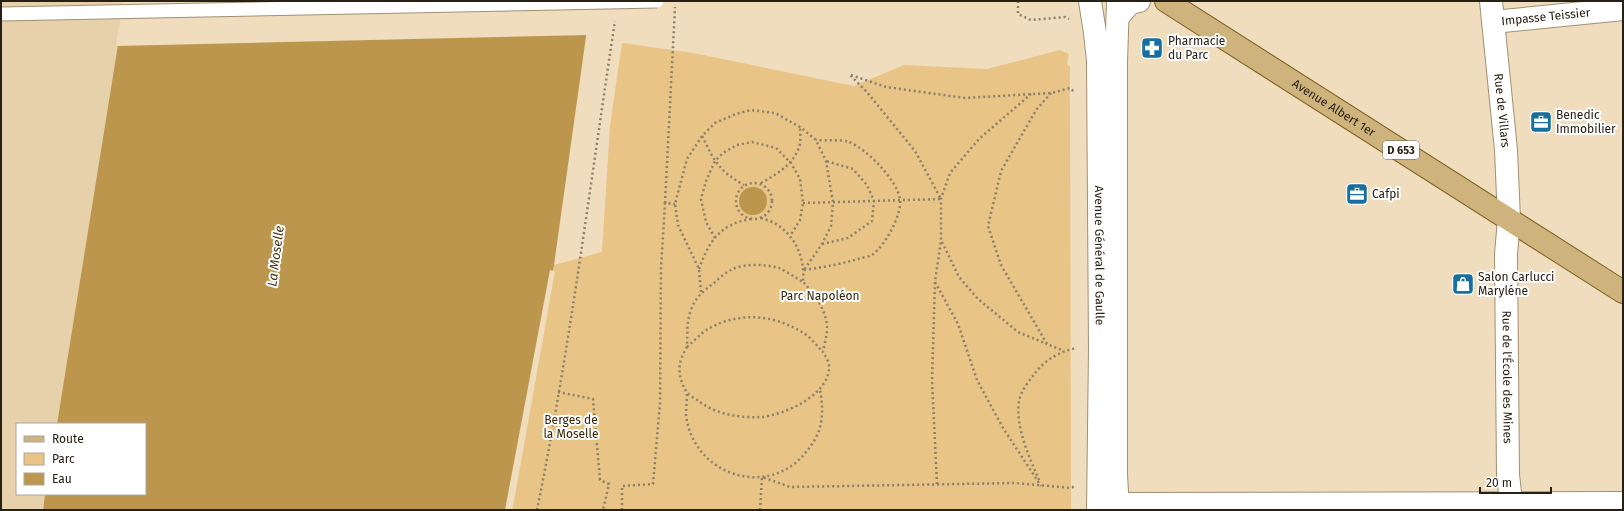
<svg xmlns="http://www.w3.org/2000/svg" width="1624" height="511" font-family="'Fira Sans',sans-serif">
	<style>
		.built { fill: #e7d1ab }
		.green { fill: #e8c486 }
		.water { fill: #bd964e }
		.pier { fill: #f0ddbd }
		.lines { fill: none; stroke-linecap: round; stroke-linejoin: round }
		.minor-casing { stroke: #a19072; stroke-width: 24 }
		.tertiary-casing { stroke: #a19072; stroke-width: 24 }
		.primary-casing { stroke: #7e5e1e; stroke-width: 24 }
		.path { stroke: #8c7f69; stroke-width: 2.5; stroke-dasharray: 2 3; stroke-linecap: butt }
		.minor { stroke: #fff; stroke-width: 22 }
		.tertiary { stroke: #fff; stroke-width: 22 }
		.primary { stroke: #ceb37c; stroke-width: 22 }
		.service-bridge-casing { stroke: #a19072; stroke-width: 15; stroke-linecap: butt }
		.service-bridge { stroke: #fff; stroke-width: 13 }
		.labels { text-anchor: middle; stroke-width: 4; stroke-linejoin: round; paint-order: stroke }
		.shield { fill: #fff; stroke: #68635a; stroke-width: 1 }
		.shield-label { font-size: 11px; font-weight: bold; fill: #272014 }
		.street-label { font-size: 12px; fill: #272014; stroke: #fff }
		.poi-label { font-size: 12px; fill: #272014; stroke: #fff; text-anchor: start }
		.park-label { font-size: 12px; fill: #372706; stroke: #fff }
		.water-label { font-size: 13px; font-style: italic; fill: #473616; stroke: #fff }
	</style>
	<rect width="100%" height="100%" fill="#f0ddbd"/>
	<path class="built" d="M 1,1 L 125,1 L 57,424 L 17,424 L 17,494 L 45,494 L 42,510 L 1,510 Z"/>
	<path class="green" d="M 622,43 L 693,53 L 854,86 L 904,65 L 987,69 L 1060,50 L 1069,54 L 1067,64 L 1070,67 L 1070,88 L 1071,510 L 509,510 L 554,265 L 602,252 L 610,126 Z"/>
	<g class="water">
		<path d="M 125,1 L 591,1 L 554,265 L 509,510 L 43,510 L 45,494 L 145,494 L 145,424 L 57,424 Z"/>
		<circle cx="753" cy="201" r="14"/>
	</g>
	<g class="pier">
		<path d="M 123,1 L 593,1 L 588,35 L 116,46 Z"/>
		<path d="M 550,270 L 555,271 L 515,496 L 512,510 L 505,510 Z"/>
	</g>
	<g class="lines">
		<g class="minor-casing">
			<g id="minor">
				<path id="s1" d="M 1491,1 L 1506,150 L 1509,220 L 1506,254 L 1508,475 L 1512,510"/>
				<path id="s2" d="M 1493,22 L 1623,9"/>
				<path d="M 1101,495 L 1117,504 L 1623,503"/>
			</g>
		</g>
		<g class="tertiary-casing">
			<g id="tertiary">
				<path id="s3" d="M 1090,1 L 1095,33 L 1098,61 L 1100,349 L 1098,510"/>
				<path d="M 1118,17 L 1130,3 L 1139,1"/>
				<path d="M 1118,510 L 1116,474 L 1116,62 L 1118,1"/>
			</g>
		</g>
		<g class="primary-casing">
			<g id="primary">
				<path id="s4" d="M 1166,1 L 1623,292"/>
			</g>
		</g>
		<g class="path">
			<path d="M 1018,1 L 1018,14 L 1031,20 L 1065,17 L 1069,19"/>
			<path d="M 851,75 L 886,87 L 965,98 L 1051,93 L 1070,88 L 1075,93"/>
			<path d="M 1051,93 L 1036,110 L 1001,171 L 988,226 L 1001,265 L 1047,344 L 1064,351"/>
			<path d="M 702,136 C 715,162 718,170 744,185"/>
			<circle cx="754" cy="201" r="18"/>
			<path d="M 761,183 C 777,174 795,164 800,144 C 801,139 800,133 800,128"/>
			<path d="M 665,203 L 675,7"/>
			<path d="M 803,203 L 941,199 L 915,151 L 866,91 L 849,74"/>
			<path d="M 761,218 C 767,220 774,222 779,226 C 797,239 805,260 803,282 C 795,277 787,272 779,268 C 765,264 744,263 731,270 C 725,273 719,278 714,283 C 704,290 695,298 691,310 C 686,324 688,332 687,346 C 686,350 683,353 682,357 C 677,369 680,381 686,391 C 689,396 696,399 700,402 C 718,415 741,418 761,417 C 784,415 827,396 829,369 C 830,363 826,357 823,352 C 824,345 827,336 827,328 C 827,311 814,293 803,282"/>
			<path d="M 715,238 L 706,222 L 701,199 L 706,181 L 715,161 L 723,153 L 737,145 L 752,142 L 776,148 L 791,163 L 800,179 L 803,203 L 800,220 L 790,236"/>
			<path d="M 942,242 L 959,277 L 978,299 L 1018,332 L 1047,344"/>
			<path d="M 822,244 L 848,238 L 872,221 L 874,201 L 867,185 L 853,169 L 826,161"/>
			<path d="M 699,269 C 709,241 720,224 751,219"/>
			<path d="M 804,270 C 824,267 842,264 861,258 C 864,257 869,257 872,255 C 885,246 902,215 900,199 C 897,180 867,149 849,142 C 841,139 824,141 816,140"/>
			<path d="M 935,282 L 958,324 L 977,380 L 1003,428 L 1041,486"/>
			<path d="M 701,292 L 699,269 L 678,225 L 675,204 L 687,159 L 702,136 L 715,123 L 736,114 L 751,110 L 775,113 L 800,127 L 816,140 L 826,161 L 833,202 L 831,226 L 822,244 L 804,270"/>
			<path d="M 687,347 C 694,341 701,333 708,329 C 741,310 778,315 808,336 C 813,341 818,347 823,352"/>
			<path d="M 558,392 L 593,399 L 600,480 L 609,484 L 603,510"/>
			<path d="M 687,394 C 687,401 686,408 686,415 C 693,475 768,500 806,452 C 813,444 819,434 821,423 C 823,411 822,401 820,390"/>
			<path d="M 1039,480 C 1029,456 1015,427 1019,401 C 1021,390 1030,380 1036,372 C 1046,359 1061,351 1077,348"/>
			<path d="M 937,484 L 932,380 L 935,282 L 941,240 L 941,199 L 950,173 L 979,139 L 1031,94"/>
			<path d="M 537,510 C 570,348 590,184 615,21"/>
			<path d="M 622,510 L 622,486 L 653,484 L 660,403 L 661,268 L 665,203 L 675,204"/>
			<path d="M 760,510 L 762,477 L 790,487 L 1015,483 L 1071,488 L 1075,486"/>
		</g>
		<use href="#minor" class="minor"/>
		<use href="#tertiary" class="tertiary"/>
		<use href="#primary" class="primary"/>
		<g class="service-bridge-casing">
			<path id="service-bridge" d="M 1,14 L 657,1"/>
		</g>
		<use href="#service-bridge" class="service-bridge"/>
	</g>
	<defs>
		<g id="pharmacy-square" transform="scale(1.15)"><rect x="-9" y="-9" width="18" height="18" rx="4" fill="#176f9f" stroke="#fff"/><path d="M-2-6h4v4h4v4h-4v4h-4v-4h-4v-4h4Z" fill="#fff"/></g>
		<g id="office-square" transform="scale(1.15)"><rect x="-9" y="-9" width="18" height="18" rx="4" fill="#176f9f" stroke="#fff"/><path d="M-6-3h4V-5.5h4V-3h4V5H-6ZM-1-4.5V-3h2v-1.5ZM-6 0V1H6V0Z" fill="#fff"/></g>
		<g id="shop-square" transform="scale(1.15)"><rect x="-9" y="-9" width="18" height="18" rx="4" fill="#176f9f" stroke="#fff"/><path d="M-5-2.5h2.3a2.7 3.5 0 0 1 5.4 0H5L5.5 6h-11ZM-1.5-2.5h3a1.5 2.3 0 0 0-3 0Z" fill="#fff"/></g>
	</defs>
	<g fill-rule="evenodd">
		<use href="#pharmacy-square" x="1152" y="48"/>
		<use href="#office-square" x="1541" y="122"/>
		<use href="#office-square" x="1357" y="194"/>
		<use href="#shop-square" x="1463" y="284"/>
	</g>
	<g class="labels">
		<rect class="shield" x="1383" y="141" width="36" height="18" rx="3"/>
		<g class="shield-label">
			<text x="1401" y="154">D 653</text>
		</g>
		<g class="street-label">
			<text dy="4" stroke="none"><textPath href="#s2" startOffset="53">Impasse Teissier</textPath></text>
			<text dy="4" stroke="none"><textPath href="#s4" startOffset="199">Avenue Albert 1er</textPath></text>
			<text dy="4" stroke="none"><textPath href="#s1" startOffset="110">Rue de Villars</textPath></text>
			<text dy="4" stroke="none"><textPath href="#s3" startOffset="255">Avenue Général de Gaulle</textPath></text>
			<text dy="4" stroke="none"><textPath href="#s1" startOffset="377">Rue de l'École des Mines</textPath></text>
		</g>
		<g class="poi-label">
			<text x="1168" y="45">Pharmacie<tspan x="1168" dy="14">du Parc</tspan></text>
			<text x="1556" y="119">Benedic<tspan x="1556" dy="14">Immobilier</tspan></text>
			<text x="1372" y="198">Cafpi</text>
			<text x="1478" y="281">Salon Carlucci<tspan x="1478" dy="14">Maryléne</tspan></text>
		</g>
		<g class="park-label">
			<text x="820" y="300">Parc Napoléon</text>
			<text x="571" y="424">Berges de<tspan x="571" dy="14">la Moselle</tspan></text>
		</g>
		<g class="water-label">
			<text transform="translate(275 256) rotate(-83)" y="5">La Moselle</text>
		</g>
	</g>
	<rect width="1624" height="511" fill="none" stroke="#272014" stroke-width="4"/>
	<rect x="16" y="423" width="130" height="72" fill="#ffffff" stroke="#a9a6a1"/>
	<rect x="24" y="436" width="20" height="6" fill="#ceb37c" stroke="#a9a6a1"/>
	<text x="52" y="443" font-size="12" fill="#272014">Route</text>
	<rect x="24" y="453" width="20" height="12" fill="#e8c486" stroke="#a9a6a1"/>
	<text x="52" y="463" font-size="12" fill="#272014">Parc</text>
	<rect x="24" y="473" width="20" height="12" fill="#bd964e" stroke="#a9a6a1"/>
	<text x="52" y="483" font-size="12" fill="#272014">Eau</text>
	<path d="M1480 487v6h71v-6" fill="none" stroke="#272014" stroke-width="2"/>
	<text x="1486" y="487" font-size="12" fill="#272014" stroke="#ffffff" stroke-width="3" paint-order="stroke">20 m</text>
</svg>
